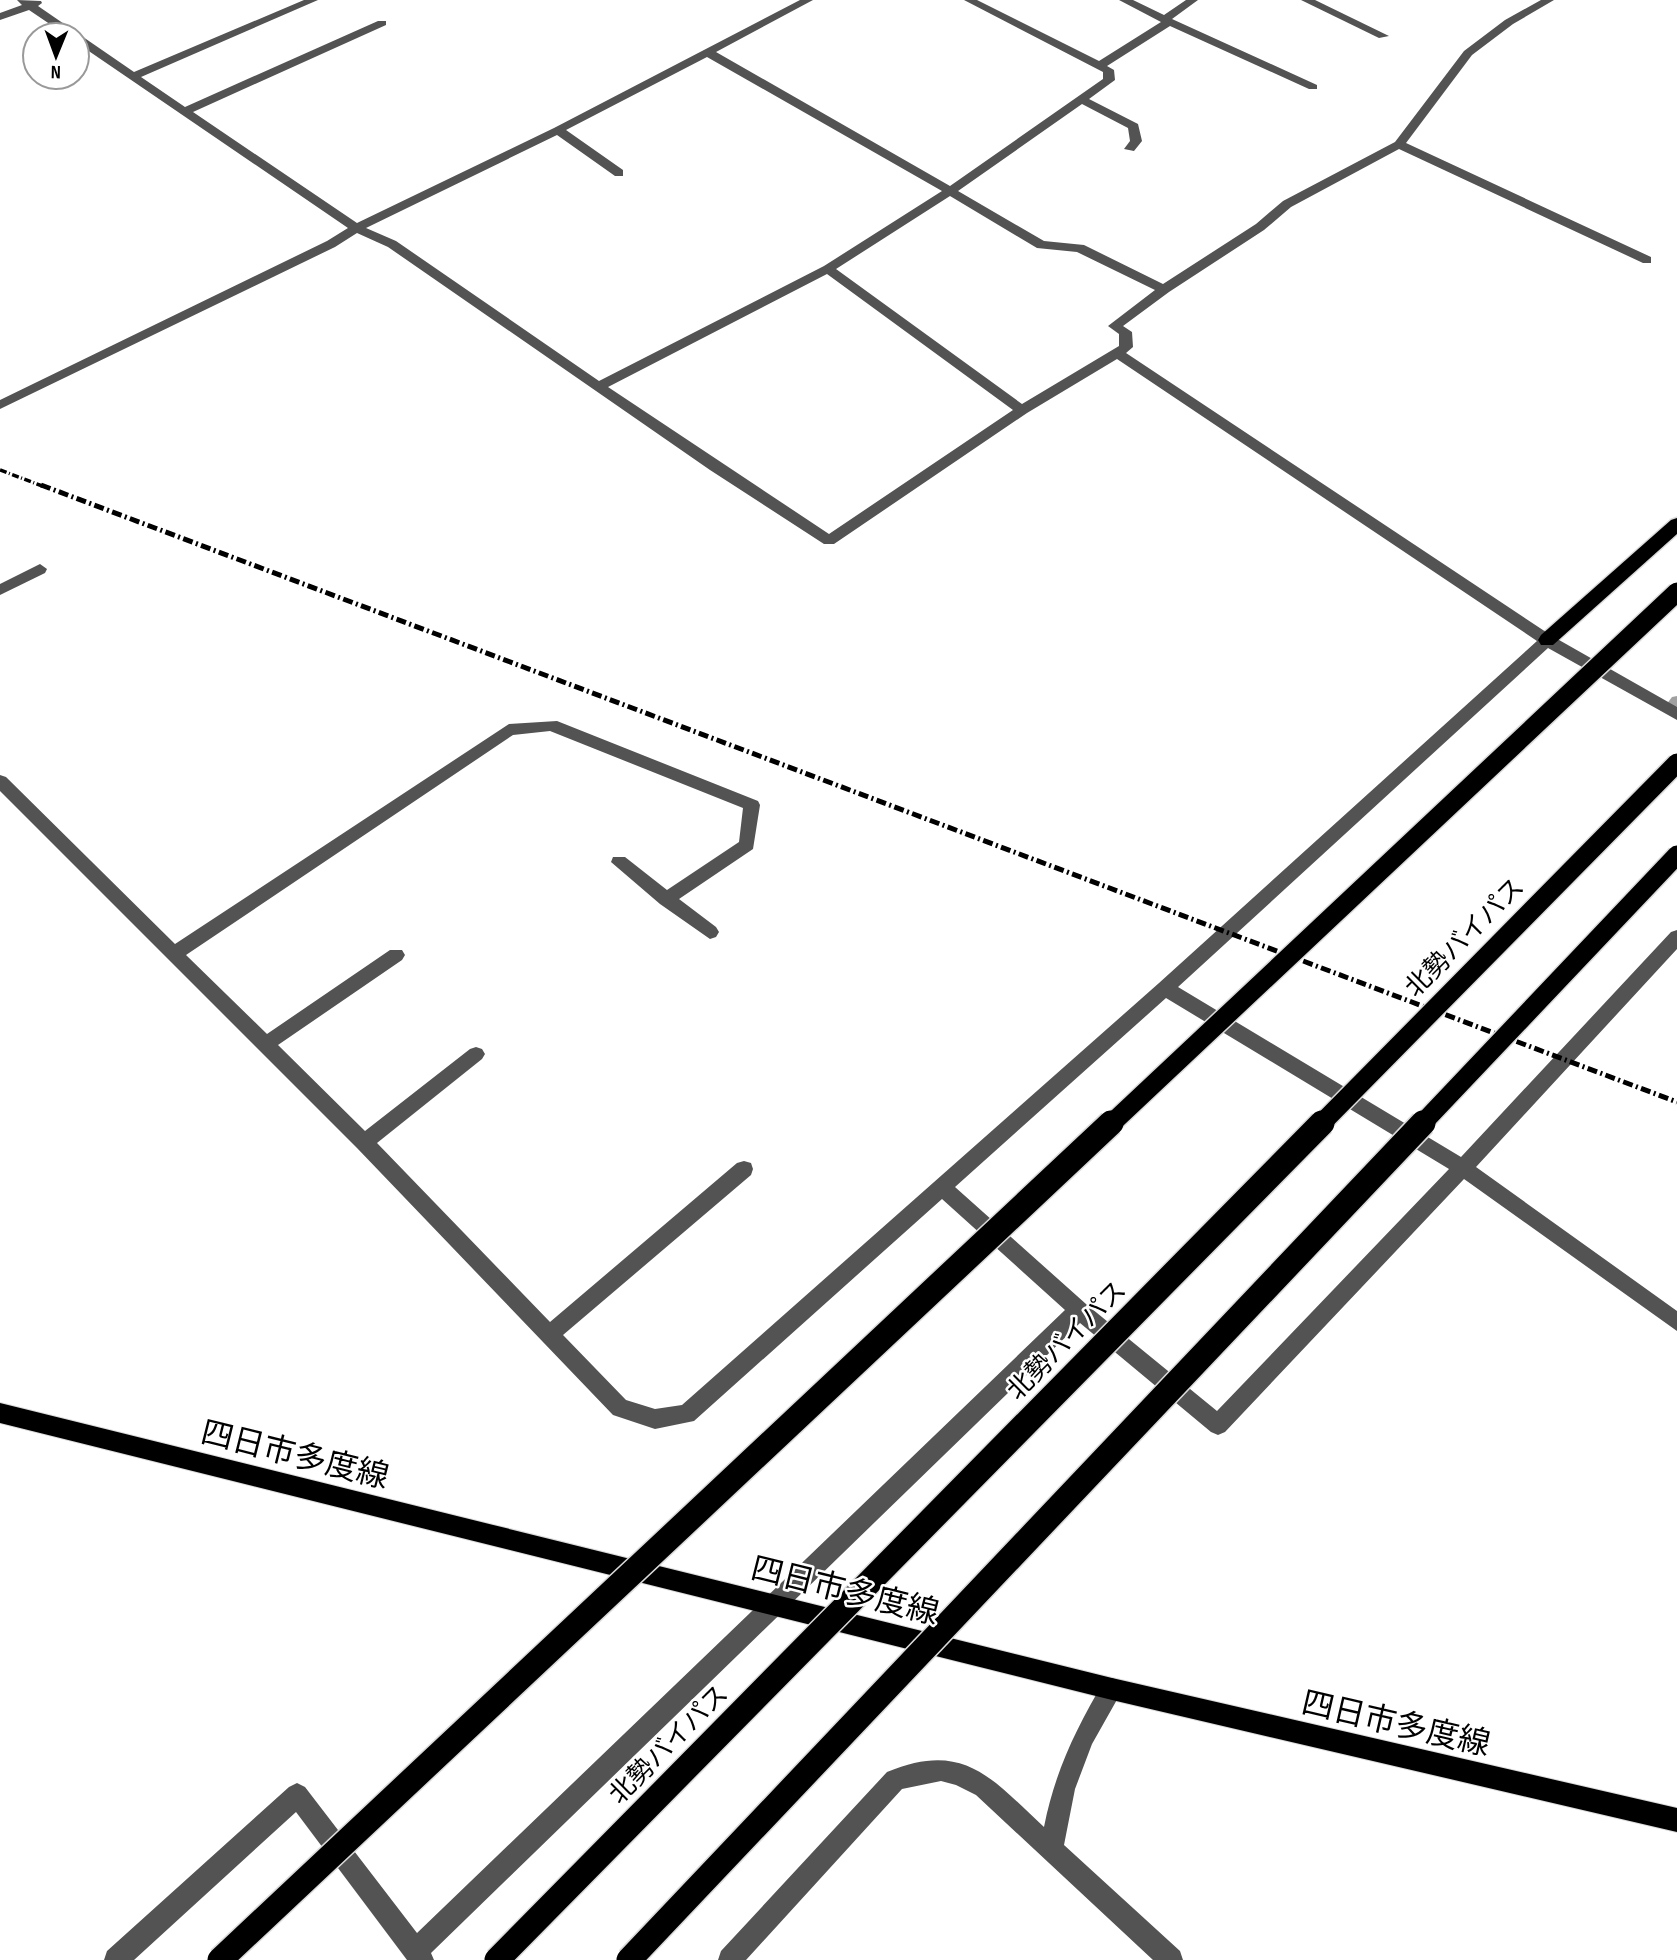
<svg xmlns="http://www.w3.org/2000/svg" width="1677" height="1960" font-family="'Sofia Sans Condensed','Noto Sans JP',sans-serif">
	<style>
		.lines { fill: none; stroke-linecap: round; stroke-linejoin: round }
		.stream { fill: #a1a1a1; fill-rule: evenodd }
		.major-casing { stroke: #dbdbdb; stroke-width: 2 }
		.highway-casing { stroke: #dbdbdb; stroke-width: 3 }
		.minor { fill: #535353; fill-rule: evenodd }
		.major { fill: #000; fill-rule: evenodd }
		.highway { fill: #000; fill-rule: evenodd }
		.rail-far1 { stroke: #000; stroke-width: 3.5; stroke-dasharray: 7 2.5 1 2.5; stroke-linecap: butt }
		.rail { stroke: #000; stroke-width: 5; stroke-dasharray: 10 3.5 2 3.5; stroke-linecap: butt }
		.highway-bridge-far1-casing { stroke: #dbdbdb; stroke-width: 22; stroke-linecap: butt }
		.highway-bridge-casing { stroke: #dbdbdb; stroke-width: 28; stroke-linecap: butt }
		.highway-bridge-far1 { stroke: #000; stroke-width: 19 }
		.highway-bridge { stroke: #000; stroke-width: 25 }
		.labels { text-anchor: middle; stroke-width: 5; stroke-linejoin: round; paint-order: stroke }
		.street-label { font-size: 26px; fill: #000; stroke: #fff }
		.near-street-label { font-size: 32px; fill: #000; stroke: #fff }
	</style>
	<rect width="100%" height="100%" fill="#fff"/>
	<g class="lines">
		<path class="stream" d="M 1677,696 L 1677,712 L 1666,705 L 1672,697 Z"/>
		<g class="major-casing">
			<path id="major" d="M 0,1403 L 1112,1678 L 1677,1808 L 1677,1832 L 1112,1700 L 0,1423 Z"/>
		</g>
		<g class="highway-casing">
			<path id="highway" d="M 1677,518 L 1677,534 L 1553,645 L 1541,645 L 1538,640 L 1541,635 L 1671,520 Z"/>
		</g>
		<g class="minor">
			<path d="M 17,0 L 41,1 L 42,3 L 38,6 L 134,72 L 304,0 L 318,0 L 141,77 L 185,107 L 378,21 L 386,21 L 386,25 L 193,112 L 357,223 L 554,128 L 800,0 L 813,0 L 716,52 L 950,186 L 1103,79 L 1103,72 L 964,0 L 977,0 L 1099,61 L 1161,22 L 1119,0 L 1133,0 L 1164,15 L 1186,0 L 1198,0 L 1172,19 L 1317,85 L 1317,89 L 1309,89 L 1170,26 L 1107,66 L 1114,70 L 1115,80 L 1089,99 L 1138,124 L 1142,141 L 1134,151 L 1124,149 L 1130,141 L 1128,128 L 1082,104 L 958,191 L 1044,241 L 1084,245 L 1163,284 L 1256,224 L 1283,201 L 1395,142 L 1464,51 L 1505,20 L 1541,0 L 1554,0 L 1513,24 L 1472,55 L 1406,143 L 1651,257 L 1651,263 L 1643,263 L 1399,149 L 1291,207 L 1264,230 L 1169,292 L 1123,326 L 1132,332 L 1133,347 L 1126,353 L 1552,636 L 1677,707 L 1677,720 L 1548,648 L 1178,987 L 1461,1157 L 1671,932 L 1677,930 L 1677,949 L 1476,1167 L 1677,1311 L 1677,1331 L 1464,1179 L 1225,1432 L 1218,1435 L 1211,1432 L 1080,1323 L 431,1953 L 434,1960 L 407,1960 L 296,1812 L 134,1960 L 104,1960 L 107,1951 L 289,1787 L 297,1783 L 305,1787 L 417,1933 L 1065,1310 L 942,1199 L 694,1421 L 655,1429 L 613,1415 L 357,1148 L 0,791 L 0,775 L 6,777 L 175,944 L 509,724 L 557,721 L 758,801 L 760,805 L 753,849 L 679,899 L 716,927 L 719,932 L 716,937 L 710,939 L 660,904 L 611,862 L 613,857 L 625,857 L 667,890 L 739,842 L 743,808 L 550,731 L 513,735 L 186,955 L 267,1034 L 390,950 L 402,950 L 405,955 L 402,960 L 278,1045 L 365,1131 L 470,1049 L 476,1047 L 482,1049 L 485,1054 L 482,1059 L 377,1143 L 550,1322 L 737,1163 L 744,1161 L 751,1163 L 753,1169 L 751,1175 L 563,1335 L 626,1400 L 655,1409 L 682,1405 L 1159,983 L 1537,641 L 1117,359 L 1027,413 L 834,544 L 824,544 L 710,470 L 388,247 L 357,233 L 335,247 L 0,409 L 0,400 L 327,241 L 348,228 L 77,43 L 77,35 L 66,35 L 29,10 L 0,20 L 0,13 L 22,5 ZM 707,57 L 942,191 L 824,266 L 599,381 L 396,241 L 366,228 L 557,135 L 615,176 L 623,176 L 623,170 L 566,130 ZM 950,196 L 1037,248 L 1077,252 L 1155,290 L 1108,326 L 1119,334 L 1119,346 L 1022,404 L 836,269 ZM 827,274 L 1013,410 L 829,534 L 608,387 ZM 1166,998 L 1449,1169 L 1217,1411 L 1086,1304 L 955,1187 Z"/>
			<path d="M 1301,0 L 1315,0 L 1389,36 L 1379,38 Z"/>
			<path d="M 40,564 L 47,569 L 45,573 L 0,595 L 0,584 Z"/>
			<path d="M 1112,1678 L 1120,1681 L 1123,1689 L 1092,1744 L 1075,1789 L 1064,1845 L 1180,1951 L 1183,1960 L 1153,1960 L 976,1795 L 956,1785 L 941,1781 L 902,1789 L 746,1960 L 718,1960 L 721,1951 L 887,1772 C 964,1740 991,1778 1044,1827 C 1055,1771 1076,1729 1104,1681 Z"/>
		</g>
		<use href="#major" class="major"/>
		<use href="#highway" class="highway"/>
		<path class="rail-far1" d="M 0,470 L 45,487"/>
		<path class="rail" d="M 41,485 L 1677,1102"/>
		<g class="highway-bridge-far1-casing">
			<g id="highway-bridge-far1">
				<path d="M 1110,1125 L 1677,592"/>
				<path d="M 1320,1125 L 1677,763"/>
				<path d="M 1421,1125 L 1677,855"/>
			</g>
		</g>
		<g class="highway-bridge-casing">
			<g id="highway-bridge">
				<path d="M 220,1960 L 1111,1123"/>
				<path d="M 497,1960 L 1322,1123"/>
				<path d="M 629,1960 L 1423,1123"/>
			</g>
		</g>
		<use href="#highway-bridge-far1" class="highway-bridge-far1"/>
		<use href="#highway-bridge" class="highway-bridge"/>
	</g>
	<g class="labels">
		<g class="street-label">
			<text transform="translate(1464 937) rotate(-45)" y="9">北勢バイパス</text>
			<text transform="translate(1066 1340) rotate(-45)" y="9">北勢バイパス</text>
			<text transform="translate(668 1744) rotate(-45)" y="9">北勢バイパス</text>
		</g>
		<g class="near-street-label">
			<text transform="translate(295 1454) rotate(14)" y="11">四日市多度線</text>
			<text transform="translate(845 1590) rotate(14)" y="11">四日市多度線</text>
			<text transform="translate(1396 1723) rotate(13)" y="11">四日市多度線</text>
		</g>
	</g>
	<g transform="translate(56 56) rotate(181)"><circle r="33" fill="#ffffff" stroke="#999999" stroke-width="2"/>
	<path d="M0-5L12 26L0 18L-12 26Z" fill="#000000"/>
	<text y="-10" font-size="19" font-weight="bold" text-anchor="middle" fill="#000000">N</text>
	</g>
</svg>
